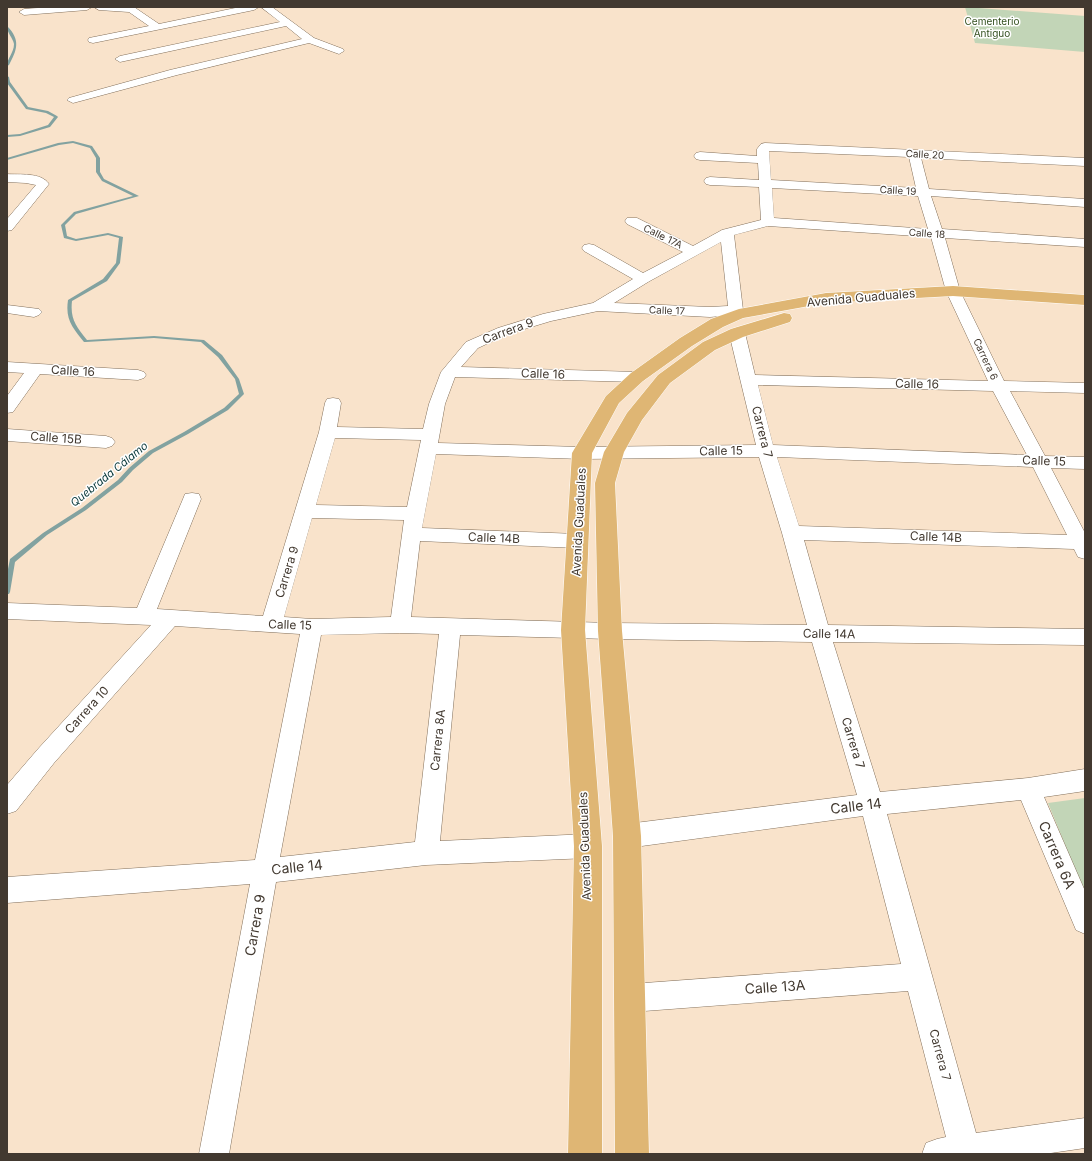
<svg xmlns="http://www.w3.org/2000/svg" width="1092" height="1161" font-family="Inter,sans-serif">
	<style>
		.green { fill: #c2d5b7 }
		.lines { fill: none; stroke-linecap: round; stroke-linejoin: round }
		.stream { fill: #82a2a0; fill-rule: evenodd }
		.street-casing { stroke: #83705b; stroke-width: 1 }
		.primary-casing { stroke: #fff; stroke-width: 1 }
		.street { fill: #fff; fill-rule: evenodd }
		.primary { fill: #dfb674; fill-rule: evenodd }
		.labels { text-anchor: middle; stroke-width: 3; stroke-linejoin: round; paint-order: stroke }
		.far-park-label { font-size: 10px; fill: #334f1f; stroke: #fff }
		.far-street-label { font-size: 10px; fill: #423930; stroke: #fff }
		.far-water-label { font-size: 11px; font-style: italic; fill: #09383a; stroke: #fff }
		.street-label { font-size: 12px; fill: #423930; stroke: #fff }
		.near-street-label { font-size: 14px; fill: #423930; stroke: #fff }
	</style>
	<rect width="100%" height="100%" fill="#f9e3cb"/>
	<g class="green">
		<path d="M 965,7 L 1085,16 L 1085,52 L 975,43 Z"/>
		<path d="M 1085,798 L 1085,894 L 1048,803 Z"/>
	</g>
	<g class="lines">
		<g class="stream">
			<path d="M 7,26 C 21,40 17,50 9,65 L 7,66 C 7,58 14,53 14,44 C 13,38 7,33 7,26 Z"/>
			<path d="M 7,76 L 9,77 L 10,82 L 28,107 L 48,111 L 57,116 L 58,117 L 50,127 L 20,136 L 7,137 L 7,135 L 20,134 L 48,125 L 54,117 L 46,113 L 26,109 L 7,83 Z"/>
			<path d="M 73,141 L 92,146 L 100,158 L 100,172 L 104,179 L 139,196 L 76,214 L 65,225 L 67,236 L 76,239 L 108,233 L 123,237 L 120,263 L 107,281 L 72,301 C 70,319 76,326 87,340 L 154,336 L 204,340 L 222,355 L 239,379 L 244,394 L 228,410 L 188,434 L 153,453 L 133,470 L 122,482 L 86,510 L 47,535 L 15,562 L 10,592 L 9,594 L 7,594 L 7,574 L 10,559 L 43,533 L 82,508 L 118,480 L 129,468 L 149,451 L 184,432 L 224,408 L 239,394 L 235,379 L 218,357 L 201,342 L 154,338 L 86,342 L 84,342 C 73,328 65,320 68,300 L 103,279 L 116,263 L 119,238 L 108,235 L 76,241 L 64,238 L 61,225 L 74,212 L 133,196 L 102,181 L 96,172 L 96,158 L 90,148 L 73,143 L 59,145 L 7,160 L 7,158 L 58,143 Z"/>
		</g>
		<g class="street-casing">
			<g id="street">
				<path d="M 52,7 L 92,7 L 87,10 L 24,15 L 19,12 L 24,9 Z"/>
				<path d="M 94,7 L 134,7 L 159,24 L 240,7 L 259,7 L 254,10 L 93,43 L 89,42 L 88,40 L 89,38 L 149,26 L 129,12 L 99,10 Z"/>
				<path d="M 261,7 L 272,7 L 314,38 L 343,49 L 344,51 L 339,54 L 309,43 L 177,75 L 73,103 L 67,100 L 69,98 L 170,70 L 302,39 L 286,26 L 120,62 L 115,59 L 120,56 L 280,22 Z"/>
				<path d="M 765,143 L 1085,158 L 1085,166 L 921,158 L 929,189 L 1085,199 L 1085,207 L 931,196 L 942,229 L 1085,239 L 1085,247 L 945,238 L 960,291 L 1004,381 L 1085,383 L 1085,393 L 1010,391 L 1045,456 L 1085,457 L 1085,469 L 1051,468 L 1085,533 L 1085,559 L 1078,557 L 1074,549 L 804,540 L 828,625 L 1085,629 L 1085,645 L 833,642 L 880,792 L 1028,778 L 1085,769 L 1085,791 L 1044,797 L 1085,891 L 1085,934 L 1076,930 L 1021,800 L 887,814 L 976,1133 L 1085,1118 L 1085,1148 L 1044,1154 L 922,1154 L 926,1143 L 937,1139 L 946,1137 L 908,991 L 631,1012 L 621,1008 L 617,998 L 621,988 L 631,984 L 901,964 L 863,816 L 627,848 L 618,844 L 615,836 L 618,828 L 627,824 L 857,795 L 812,642 L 610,639 L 460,635 L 440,841 L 588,834 L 597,838 L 600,846 L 597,854 L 588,858 L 426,865 L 276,882 L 229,1154 L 199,1154 L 250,884 L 7,903 L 7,877 L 255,860 L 300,634 L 175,626 L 54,763 L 16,811 L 7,814 L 7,785 L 38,749 L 151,625 L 7,619 L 7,603 L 137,608 L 183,499 L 185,494 L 192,493 L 199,494 L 201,499 L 157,609 L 263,616 L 319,432 L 325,403 L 327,399 L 333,398 L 339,399 L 341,403 L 337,427 L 423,429 L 429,404 L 441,372 L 466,342 L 498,328 L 543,314 L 593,303 L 633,279 L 584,251 L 582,248 L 584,245 L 589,244 L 594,245 L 643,273 L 683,252 L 627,224 L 625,221 L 627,218 L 637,218 L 693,246 L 722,230 L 761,220 L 759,187 L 710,185 L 706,184 L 704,181 L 706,178 L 710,177 L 759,180 L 758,163 L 700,160 L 696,159 L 694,156 L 696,153 L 700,152 L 757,156 L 757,149 L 761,144 ZM 769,151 L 909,157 L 916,188 L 771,180 ZM 772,188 L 918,196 L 928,229 L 774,218 ZM 768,226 L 931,237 L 946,291 L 988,381 L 755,375 L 745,333 L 742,330 L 737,328 L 732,330 L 729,333 L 756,445 L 582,447 L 438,443 L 445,404 L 455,377 L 637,382 L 643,381 L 645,377 L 643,373 L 637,372 L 461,367 L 478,348 L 508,334 L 551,321 L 598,311 L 710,317 L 732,315 C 735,319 740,318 744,317 L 747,314 L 743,310 L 734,235 ZM 721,242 L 728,306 L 710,307 L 614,303 L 648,282 ZM 758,385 L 993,391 L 1027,455 L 773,445 ZM 335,438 L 421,440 L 407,507 L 316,505 ZM 436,454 L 582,459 L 759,457 L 782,533 L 807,625 L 610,623 L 411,617 L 420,541 L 577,548 L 584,546 L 587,541 L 584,536 L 577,534 L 422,528 ZM 777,457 L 1033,467 L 1067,535 L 799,526 ZM 312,518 L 404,520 L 391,617 L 312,619 L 284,617 ZM 400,633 L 439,634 L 415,842 L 280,857 L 321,635 Z"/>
				<path d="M 7,174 C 20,175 41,172 49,184 L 12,230 L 7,231 L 7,219 L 36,185 L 26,183 L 7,182 Z"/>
				<path d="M 7,305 L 39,309 L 42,312 L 39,315 L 34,317 L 7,313 Z"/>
				<path d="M 7,362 L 138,370 L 144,372 L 146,375 L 144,378 L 138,380 L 40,374 L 13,412 L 7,413 L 7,396 L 24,373 L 7,372 Z"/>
				<path d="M 7,429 L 106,436 L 112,438 L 115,442 L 112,446 L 106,448 L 7,441 Z"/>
			</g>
		</g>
		<g class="primary-casing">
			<g id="primary">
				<path d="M 953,286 L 1085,295 L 1085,305 L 953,296 L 826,303 L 743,318 L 723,327 L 692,346 L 643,381 L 619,403 L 592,453 L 585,630 L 602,846 L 602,1154 L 568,1154 L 574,846 L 561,630 L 572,453 L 606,396 L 631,373 L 680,338 L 711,319 L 739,309 L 826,293 Z"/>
				<path d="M 784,313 L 790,314 L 792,318 L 790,322 L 743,337 L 715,350 L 670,383 L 642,420 L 624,452 L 615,483 L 622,631 L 641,836 L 649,1154 L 615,1154 L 613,836 L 598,631 L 595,483 L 604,452 L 627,413 L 658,375 L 703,342 L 731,329 Z"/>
			</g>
		</g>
		<use href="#street" class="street"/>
		<use href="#primary" class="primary"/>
	</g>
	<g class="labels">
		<g class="far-park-label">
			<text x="992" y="25">Cementerio<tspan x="992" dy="12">Antiguo</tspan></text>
		</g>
		<g class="far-street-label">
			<text transform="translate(925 154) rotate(3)" y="4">Calle 20</text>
			<text transform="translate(898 190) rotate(3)" y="4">Calle 19</text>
			<text transform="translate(927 233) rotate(4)" y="4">Calle 18</text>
			<text transform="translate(663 236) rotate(26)" y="4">Calle 17A</text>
			<text transform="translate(667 310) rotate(2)" y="4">Calle 17</text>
			<text transform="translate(986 359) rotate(65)" y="4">Carrera 6</text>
		</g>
		<g class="far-water-label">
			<text transform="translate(109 474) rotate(-39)" y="4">Quebrada Cálamo</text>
		</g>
		<g class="street-label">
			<text transform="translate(861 298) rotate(-5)" y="4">Avenida Guaduales</text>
			<text transform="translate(508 331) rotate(-20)" y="4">Carrera 9</text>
			<text transform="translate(73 371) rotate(3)" y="4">Calle 16</text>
			<text transform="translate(543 374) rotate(2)" y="4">Calle 16</text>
			<text transform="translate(917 384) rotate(1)" y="4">Calle 16</text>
			<text transform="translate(762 432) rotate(76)" y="4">Carrera 7</text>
			<text transform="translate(56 438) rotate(4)" y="4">Calle 15B</text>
			<text transform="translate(721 451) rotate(-1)" y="4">Calle 15</text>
			<text transform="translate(1044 461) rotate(2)" y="4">Calle 15</text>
			<text transform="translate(579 522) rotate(-87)" y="4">Avenida Guaduales</text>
			<text transform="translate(936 537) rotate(2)" y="4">Calle 14B</text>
			<text transform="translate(494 538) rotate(2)" y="4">Calle 14B</text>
			<text transform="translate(287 572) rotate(-73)" y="4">Carrera 9</text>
			<text transform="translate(290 625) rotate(2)" y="4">Calle 15</text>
			<text transform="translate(829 634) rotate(1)" y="4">Calle 14A</text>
			<text transform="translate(87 710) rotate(-48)" y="4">Carrera 10</text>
			<text transform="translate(438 740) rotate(-84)" y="4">Carrera 8A</text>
			<text transform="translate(853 743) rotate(73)" y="4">Carrera 7</text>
			<text transform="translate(585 846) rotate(-92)" y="4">Avenida Guaduales</text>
			<text transform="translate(940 1055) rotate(75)" y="4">Carrera 7</text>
		</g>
		<g class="near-street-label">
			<text transform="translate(856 806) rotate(-7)" y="5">Calle 14</text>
			<text transform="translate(1057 855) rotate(67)" y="5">Carrera 6A</text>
			<text transform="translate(297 867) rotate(-6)" y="5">Calle 14</text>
			<text transform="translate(255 925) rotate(-80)" y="5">Carrera 9</text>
			<text transform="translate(775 987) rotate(-4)" y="5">Calle 13A</text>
		</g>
	</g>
	<rect width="1092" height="1161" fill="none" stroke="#423930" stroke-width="16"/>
</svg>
